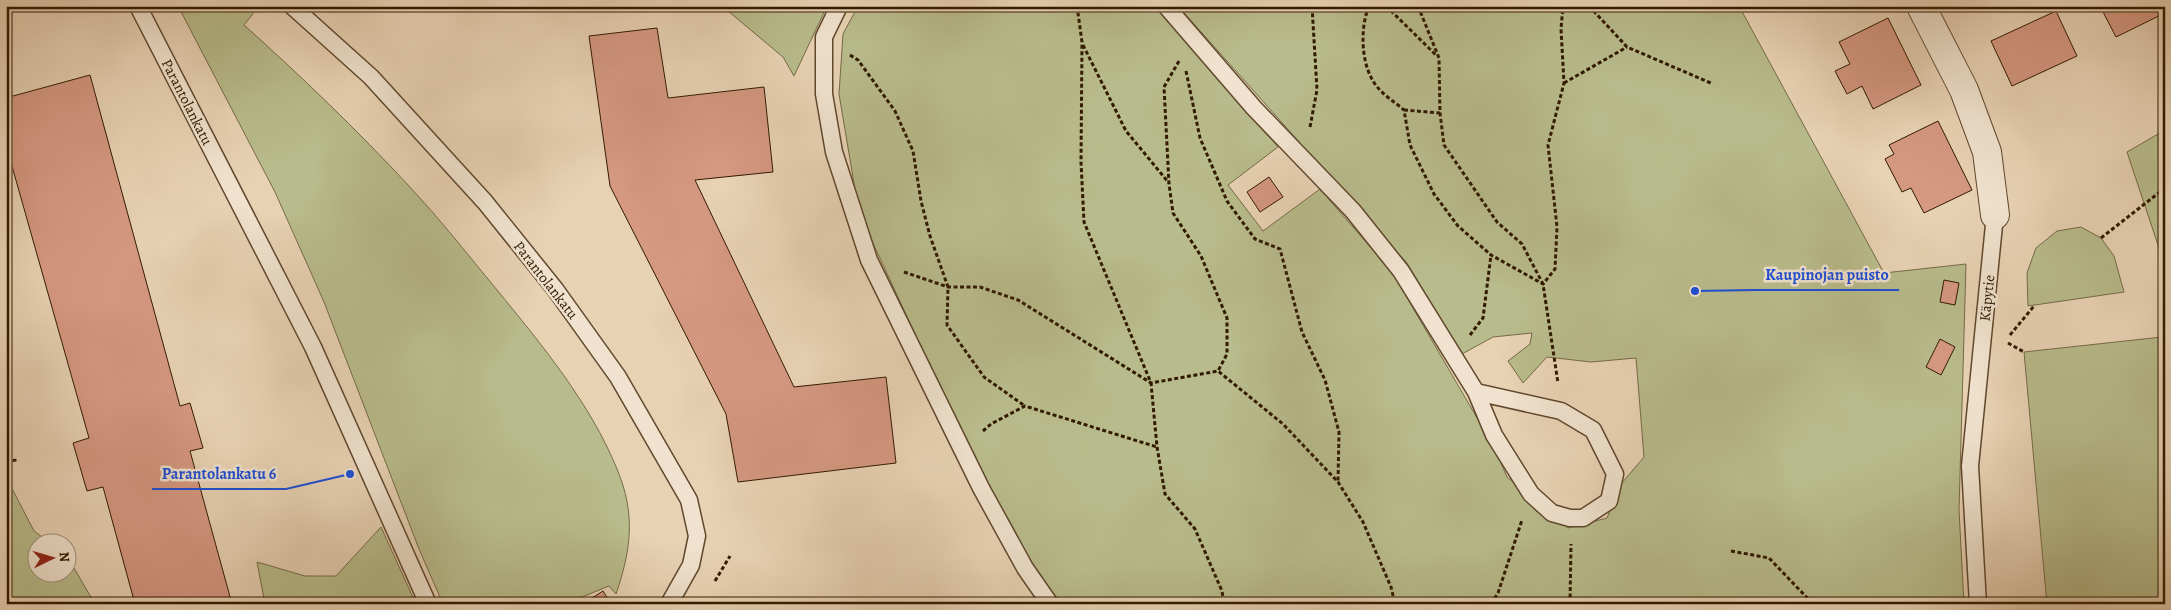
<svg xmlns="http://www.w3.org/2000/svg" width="2171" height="610" font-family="Alegreya,serif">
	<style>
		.green { fill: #b8bb8b; stroke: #756a46 }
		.building { fill: #d59881; stroke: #321a00 }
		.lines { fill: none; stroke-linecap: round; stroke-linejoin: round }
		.lane-casing { stroke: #60482d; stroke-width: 19 }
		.street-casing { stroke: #60482d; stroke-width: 30 }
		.path { stroke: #321a00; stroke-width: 3; stroke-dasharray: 4 2.5; stroke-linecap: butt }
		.lane { stroke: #f0e2ce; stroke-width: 16 }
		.street { stroke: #f0e2ce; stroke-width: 28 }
		.labels { text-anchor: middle; stroke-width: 5; stroke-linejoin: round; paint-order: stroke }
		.street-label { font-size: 15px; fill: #321a00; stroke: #f0e2ce }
		.leader { fill: none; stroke: #1d4ed8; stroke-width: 2 }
		.callout-dot { fill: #1d4ed8; stroke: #f0e2ce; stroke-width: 2 }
		.callout-label { font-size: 16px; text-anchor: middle; font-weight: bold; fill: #1d4ed8; stroke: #f0e2ce; stroke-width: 5; stroke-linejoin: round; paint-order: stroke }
	</style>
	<rect width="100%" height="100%" fill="#e8d2b4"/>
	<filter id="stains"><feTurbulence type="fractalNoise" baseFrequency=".004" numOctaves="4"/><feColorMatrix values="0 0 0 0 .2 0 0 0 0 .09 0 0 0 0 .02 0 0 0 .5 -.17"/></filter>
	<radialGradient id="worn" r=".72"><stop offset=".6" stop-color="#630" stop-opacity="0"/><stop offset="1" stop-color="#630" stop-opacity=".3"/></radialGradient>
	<g class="green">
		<path d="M 178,6 L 259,6 L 244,25 C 301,76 357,130 409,186 C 440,219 468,255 497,290 C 542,345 590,403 617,469 C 636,514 631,550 616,594 L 609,586 L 565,604 L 443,604 L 419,549 L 324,302 L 275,192 Z"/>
		<path d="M 722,6 L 827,6 L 794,76 L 783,57 Z"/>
		<path d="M 858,6 L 1155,6 L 1278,147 L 1228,185 L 1263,231 L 1320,189 L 1392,272 L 1494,447 L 1507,477 L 1568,528 L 1607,518 L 1621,484 L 1644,457 L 1636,358 L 1591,362 L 1547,357 L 1523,383 L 1508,361 L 1530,344 L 1532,333 L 1493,337 L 1462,354 L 1407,263 L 1178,6 L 1739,6 L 1884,273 L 1966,264 L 1959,510 L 1964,604 L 1060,604 L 1025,553 L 965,442 L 859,213 L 839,94 L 843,34 Z"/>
		<path d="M 2165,130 L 2165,266 L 2127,152 Z"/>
		<path d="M 2081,227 L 2101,238 L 2114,256 L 2124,292 L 2028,306 L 2027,273 L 2036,248 L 2057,231 Z"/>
		<path d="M 2162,337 L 2165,370 L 2165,604 L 2047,604 L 2024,352 Z"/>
		<path d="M 6,477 L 34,531 L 49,542 L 38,542 L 38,572 L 68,572 L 68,558 L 95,604 L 6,604 Z"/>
		<path d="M 381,527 L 416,604 L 265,604 L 257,562 L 305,576 L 336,576 Z"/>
	</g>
	<g class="building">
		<path d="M 2100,6 L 2165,6 L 2165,13 L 2116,37 Z"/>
		<path d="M 2056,11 L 2077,56 L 2012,86 L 1991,41 Z"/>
		<path d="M 1888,18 L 1921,85 L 1873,109 L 1862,86 L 1847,94 L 1835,71 L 1850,64 L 1839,42 Z"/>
		<path d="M 657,28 L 668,98 L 764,87 L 773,172 L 695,180 L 794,387 L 886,377 L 896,463 L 738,482 L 726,414 L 610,186 L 589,36 Z"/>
		<path d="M 90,75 L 180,406 L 190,403 L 203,448 L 190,451 L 232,604 L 135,604 L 103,487 L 87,491 L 73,443 L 89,438 L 6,145 L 6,90 L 13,96 Z"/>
		<path d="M 1938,121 L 1972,190 L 1924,213 L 1911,188 L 1902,192 L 1885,159 L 1894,154 L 1889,145 Z"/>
		<path d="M 1269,177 L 1283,197 L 1260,212 L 1247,192 Z"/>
		<path d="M 1944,280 L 1959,283 L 1955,305 L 1940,302 Z"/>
		<path d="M 1940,339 L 1955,347 L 1941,375 L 1926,367 Z"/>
		<path d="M 603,591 L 611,604 L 583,604 Z"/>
	</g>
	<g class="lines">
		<g class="lane-casing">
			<g id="lane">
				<path d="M 138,6 L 313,347 L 428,604"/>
				<path d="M 292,6 L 371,77 L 485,202 L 555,289 L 618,377 L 689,500 L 697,536 L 691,565 L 669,604"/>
				<path d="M 839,6 L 824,37 L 824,94 L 834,152 L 869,260 L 981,488 L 1025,568 L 1050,604"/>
				<path d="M 1166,6 L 1254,108 L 1353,211 L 1401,271 L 1476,392 L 1494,435 L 1531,494 L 1552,513 L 1570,518 L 1583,518 L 1609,501 L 1615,474 L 1593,430 L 1561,411 L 1476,392"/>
				<path d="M 1978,604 L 1970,466 L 1995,215"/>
			</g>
		</g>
		<g class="street-casing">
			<path id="street" d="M 1921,6 L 1964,90 L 1987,152 L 1995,215"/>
		</g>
		<g class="path">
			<path d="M 1077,6 L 1082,42 L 1081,162 L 1084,222 L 1151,383 L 1157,447 L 1165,494 L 1195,529 L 1222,591 L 1224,604"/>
			<path d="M 1369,6 C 1359,30 1361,70 1379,89 C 1386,97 1396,103 1404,110 L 1410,145 L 1434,194 L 1458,226 L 1491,255 L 1543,284 L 1555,269 L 1557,227 L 1548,145 L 1564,83 L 1561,29 L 1563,6"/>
			<path d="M 1386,6 L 1437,56"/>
			<path d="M 1418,6 L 1439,58 L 1440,113 L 1444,145 L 1497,222 L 1522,244 L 1543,284 L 1558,383"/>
			<path d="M 1589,6 L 1627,47 L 1713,84"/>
			<path d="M 1083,45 L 1126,131 L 1169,183"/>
			<path d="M 850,55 L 858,60 L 895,111 L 913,151 L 921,201 L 930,236 L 948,287 L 947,325 L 984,377 L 1025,406"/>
			<path d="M 1179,61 L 1164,87 L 1169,184 L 1173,213 L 1201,256 L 1227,318 L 1227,354 L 1218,371"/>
			<path d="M 1186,71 L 1200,138 L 1227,201 L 1255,239 L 1280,249 L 1302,332 L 1325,380 L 1339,432 L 1338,481"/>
			<path d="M 1564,83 L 1627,47"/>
			<path d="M 1404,110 L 1440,113"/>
			<path d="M 1310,127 L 1317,90 L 1312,6"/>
			<path d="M 2101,238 L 2165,188"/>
			<path d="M 904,272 L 948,287 L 980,287 L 1018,300 L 1151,383 L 1218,371 L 1283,424 L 1338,482 L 1363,522 L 1391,587 L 1395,604"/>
			<path d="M 1470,335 L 1483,318 L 1491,255"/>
			<path d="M 2010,335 L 2034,306"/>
			<path d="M 2008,343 L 2024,352"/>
			<path d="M 983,431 L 991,424 L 1025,406 L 1157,447"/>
			<path d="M 6,461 L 18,460"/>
			<path d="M 1731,551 L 1769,558 L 1813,604"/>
			<path d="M 715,581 L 730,556"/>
			<path d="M 1491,604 L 1498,593 L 1522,520"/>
			<path d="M 1570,604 L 1571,544"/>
		</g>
		<use href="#lane" class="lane"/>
		<use href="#street" class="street"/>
	</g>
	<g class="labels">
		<g class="street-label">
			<text transform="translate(187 102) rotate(63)" y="5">Parantolankatu</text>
			<text transform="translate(546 280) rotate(52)" y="5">Parantolankatu</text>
			<text transform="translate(1987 298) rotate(-84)" y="5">Käpytie</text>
		</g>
	</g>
	<path class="leader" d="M1695 291L1755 290H1899M350 474L286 489H152"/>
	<g class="callout-dot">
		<circle cx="1695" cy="291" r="5"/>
		<circle cx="350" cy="474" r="5"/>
	</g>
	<g class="callout-label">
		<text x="1827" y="280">Kaupinojan puisto</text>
		<text x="219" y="479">Parantolankatu 6</text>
	</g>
	<rect width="2171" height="610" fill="none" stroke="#e8d2b4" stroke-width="25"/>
	<rect x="8" y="8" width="2156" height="595" fill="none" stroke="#321a00" stroke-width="2.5"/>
	<rect x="12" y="12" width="2146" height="585" fill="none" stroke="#321a00"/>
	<g transform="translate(52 558) rotate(85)"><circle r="24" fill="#f0e2ce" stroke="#a4927c"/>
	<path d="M0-4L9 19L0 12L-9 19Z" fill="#8f2418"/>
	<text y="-8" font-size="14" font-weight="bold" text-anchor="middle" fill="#321a00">N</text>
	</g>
	<rect width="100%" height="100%" filter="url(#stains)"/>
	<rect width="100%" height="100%" fill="url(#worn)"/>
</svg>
